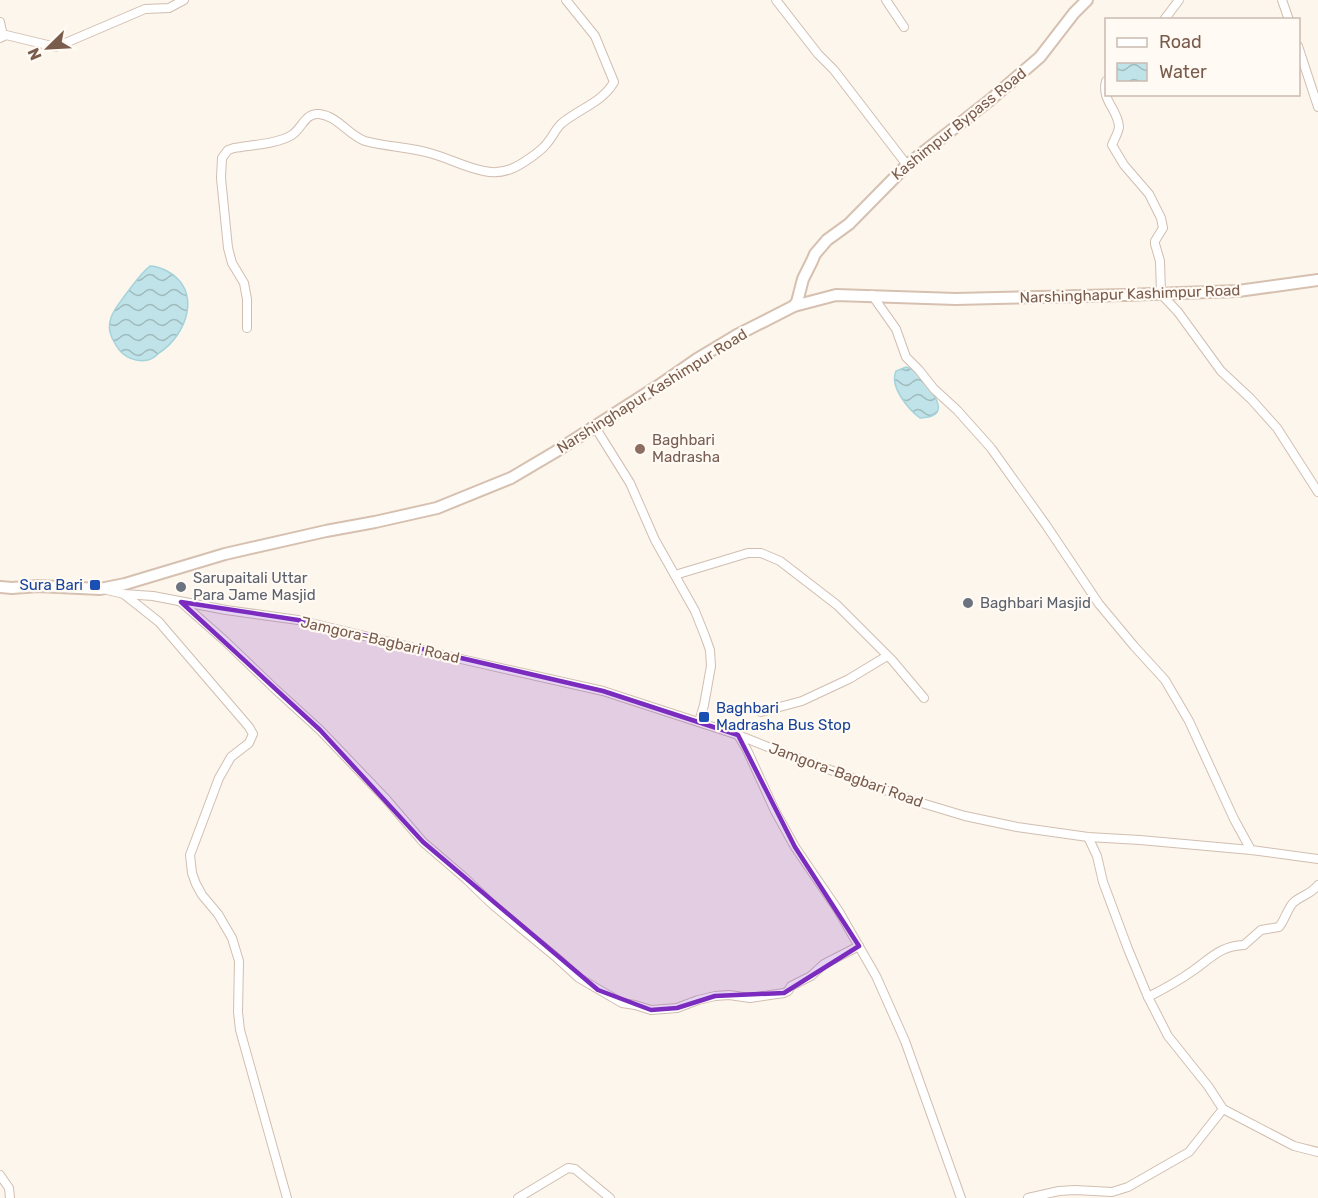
<svg xmlns="http://www.w3.org/2000/svg" width="1318" height="1198" font-family="Rubik,sans-serif">
	<style>
		.water { fill: url(#water-waves); stroke: #a5d3da; stroke-width: 1.5 }
		.lines { fill: none; stroke-linecap: round; stroke-linejoin: round }
		.street-casing { stroke: #d1beb0; stroke-width: 10 }
		.secondary-casing { stroke: #d6c0b0; stroke-width: 14 }
		.street { stroke: #fff; stroke-width: 8 }
		.secondary { stroke: #fff; stroke-width: 10 }
		.marked { fill: #7b2cbf; fill-opacity: 0.2; stroke: #7b2cbf; stroke-width: 4.5; stroke-linejoin: round }
		.education-dot { fill: #8d6e63; stroke: #fffaf3; stroke-width: 2 }
		.transit-dot { fill: #1a4fb4; stroke: #fffaf3; stroke-width: 2 }
		.worship-dot { fill: #6b7280; stroke: #fffaf3; stroke-width: 2 }
		.labels { text-anchor: middle; stroke-width: 4.5; stroke-linejoin: round; paint-order: stroke }
		.street-label { font-size: 15px; fill: #7a5c4d; stroke: #fffaf3 }
		.education-label { font-size: 15px; fill: #785e54; stroke: #fffaf3; text-anchor: start }
		.worship-label { font-size: 15px; fill: #5b616d; stroke: #fffaf3; text-anchor: start }
		.transit-label { font-size: 15px; fill: #164399; stroke: #fffaf3; text-anchor: end }
	</style>
	<defs>
		<pattern id="water-waves" width="16" height="10" patternUnits="userSpaceOnUse" patternTransform="scale(1.5)"><rect width="16" height="10" fill="#bfe3e8"/><path d="M0 5q4-4 8 0t8 0" fill="none" stroke="#a0bbbe"/></pattern>
	</defs>
	<rect width="100%" height="100%" fill="#fdf6ec"/>
	<g class="water">
		<path d="M 150,266 C 157,266 161,268 167,271 C 203,290 187,335 159,353 C 156,356 152,359 148,360 C 138,362 130,360 122,353 C 118,349 115,344 112,338 C 104,320 116,308 126,294 C 134,284 140,274 150,266 Z"/>
		<path d="M 906,367 C 909,368 912,369 915,371 C 919,374 922,379 924,382 C 936,396 951,417 920,418 C 908,409 889,386 896,371 Z"/>
	</g>
	<g class="lines">
		<g class="street-casing">
			<g id="street">
				<path d="M 776,0 L 818,54 L 834,70 L 907,165"/>
				<path d="M 886,0 L 904,27"/>
				<path d="M 1282,0 L 1289,20"/>
				<path d="M 1164,20 L 1179,0"/>
				<path d="M 0,22 L 3,36"/>
				<path d="M 0,38 L 6,35 L 56,47 L 145,9 L 169,8 L 184,0"/>
				<path d="M 1298,46 L 1318,107"/>
				<path d="M 1106,81 C 1101,101 1118,109 1119,127 C 1119,131 1114,140 1112,145 L 1124,165 L 1149,194 L 1161,218 L 1163,228 L 1155,241 L 1155,244 L 1160,261 L 1161,294 L 1178,312 L 1221,371 L 1251,399 L 1277,428 L 1318,492"/>
				<path d="M 872,295 L 896,329 L 906,357 L 919,370 L 934,389 L 957,410 L 991,448 L 1046,525 L 1099,604 L 1134,646 L 1165,680 L 1189,721 L 1234,819 L 1251,850"/>
				<path d="M 247,328 L 247,299 L 244,283 L 232,263 L 228,248 L 221,178 L 222,158 L 228,150 L 234,148 C 251,145 277,144 292,135 C 303,127 305,113 319,114 C 338,116 348,135 365,141 C 387,147 411,147 433,154 C 450,159 467,168 484,171 C 493,173 503,172 511,169 C 521,165 542,151 548,142 C 553,136 555,130 561,124 C 578,109 602,103 614,82 L 595,36 L 566,0"/>
				<path d="M 595,427 L 630,483 L 655,540 L 695,611 L 705,636 L 710,650 L 711,666 L 704,705 L 699,722"/>
				<path d="M 675,575 L 748,553 L 761,553 L 780,561 L 837,605 L 892,660 L 924,698"/>
				<path d="M 103,589 L 124,594 L 153,596 L 226,610 L 298,620 L 461,659 L 603,691 L 738,735 L 773,749 L 915,801 L 965,816 L 1017,827 L 1088,837 L 1140,840 L 1251,850 L 1318,859"/>
				<path d="M 125,595 L 159,622 L 249,727 L 253,734 L 249,743 L 231,757 L 219,778 L 190,855 L 192,873 L 196,884 L 202,895 L 218,914 L 232,938 L 239,961 L 238,1012 L 240,1030 L 287,1198"/>
				<path d="M 181,602 L 225,641 L 274,688 L 320,730 L 386,799 L 423,842 L 465,878 L 493,905 L 557,958 L 579,978 L 622,1003 L 635,1005 L 651,1010 L 677,1008 L 698,1000 L 715,996 L 729,995 L 750,998 L 784,993 L 788,991 L 791,986 L 811,976 L 824,964 L 859,946"/>
				<path d="M 761,712 L 802,701 L 849,679 L 887,656"/>
				<path d="M 738,735 L 747,750 L 775,811 L 795,847 L 838,910 L 876,976 L 905,1041 L 961,1198"/>
				<path d="M 1088,837 L 1097,856 L 1103,882 L 1128,949 L 1148,997 L 1168,1036 L 1208,1086 L 1223,1109 L 1294,1146 L 1318,1152"/>
				<path d="M 1148,997 C 1164,989 1180,980 1194,970 C 1212,957 1221,946 1244,945 L 1261,930 L 1279,927 C 1285,920 1288,907 1294,902 C 1302,895 1310,895 1318,885"/>
				<path d="M 0,1175 L 9,1188 L 10,1198"/>
				<path d="M 518,1198 L 568,1168 L 575,1169 L 610,1198"/>
				<path d="M 1028,1198 L 1059,1191 L 1075,1190 L 1112,1192 L 1128,1187 L 1189,1152 L 1223,1109"/>
			</g>
		</g>
		<g class="secondary-casing">
			<g id="secondary">
				<path d="M 794,306 L 797,302 L 803,279 L 812,261 L 815,254 L 827,240 L 849,224 L 907,165 L 990,100 L 1040,57 L 1074,13 L 1087,0"/>
				<path d="M 0,587 L 12,588 L 38,586 L 100,589 L 125,584 L 225,554 L 326,531 L 375,522 L 437,508 L 511,478 L 555,452 L 658,386 L 697,359 L 737,335 L 794,306 L 836,295 L 956,299 L 1124,295 L 1238,291 L 1318,280"/>
			</g>
		</g>
		<use href="#street" class="street"/>
		<use href="#secondary" class="secondary"/>
	</g>
	<path class="marked" d="M 181,602 L 298,620 L 603,691 L 738,735 L 795,847 L 859,946 L 784,993 L 715,996 L 677,1008 L 651,1010 L 598,990 L 423,842 L 320,730 Z"/>
	<circle class="education-dot" cx="640" cy="449" r="6"/>
	<g class="transit-dot">
		<rect x="89" y="579" width="12" height="12" rx="3"/>
		<rect x="698" y="711" width="12" height="12" rx="3"/>
	</g>
	<g class="worship-dot">
		<circle cx="181" cy="587" r="6"/>
		<circle cx="968" cy="603" r="6"/>
	</g>
	<g class="labels">
		<g class="street-label">
			<text transform="translate(959 124) rotate(-39)" y="5">Kashimpur Bypass Road</text>
			<text transform="translate(1130 294) rotate(-2)" y="5">Narshinghapur Kashimpur Road</text>
			<text transform="translate(652 391) rotate(-32)" y="5">Narshinghapur Kashimpur Road</text>
			<text transform="translate(380 640) rotate(13)" y="5">Jamgora-Bagbari Road</text>
			<text transform="translate(846 775) rotate(20)" y="5">Jamgora-Bagbari Road</text>
		</g>
		<g class="education-label">
			<text x="652" y="445">Baghbari<tspan x="652" dy="17">Madrasha</tspan></text>
		</g>
		<g class="worship-label">
			<text x="193" y="583">Sarupaitali Uttar<tspan x="193" dy="17">Para Jame Masjid</tspan></text>
			<text x="980" y="608">Baghbari Masjid</text>
		</g>
		<g class="transit-label">
			<text x="83" y="590">Sura Bari</text>
			<text x="716" y="713" text-anchor="start">Baghbari<tspan x="716" dy="17">Madrasha Bus Stop</tspan></text>
		</g>
	</g>
	<rect x="1105" y="18" width="195" height="78" fill="#fffaf3" stroke="#cabbb1" stroke-width="1.5"/>
	<rect x="1117" y="38" width="30" height="9" fill="#ffffff" stroke="#cabbb1" stroke-width="1.5"/>
	<text x="1159" y="48" font-size="18" fill="#7a5c4d">Road</text>
	<rect x="1117" y="63" width="30" height="18" fill="url(#water-waves)" stroke="#cabbb1" stroke-width="1.5"/>
	<text x="1159" y="78" font-size="18" fill="#7a5c4d">Water</text>
	<g transform="translate(48 48) rotate(246)" stroke="#fffaf3" stroke-width="4.5" paint-order="stroke">
	<path d="M0-4.5L10 22L0 15L-10 22Z" fill="#7a5c4d"/>
	<text y="-9" font-size="16" font-weight="bold" text-anchor="middle" fill="#7a5c4d">N</text>
	</g>
</svg>
